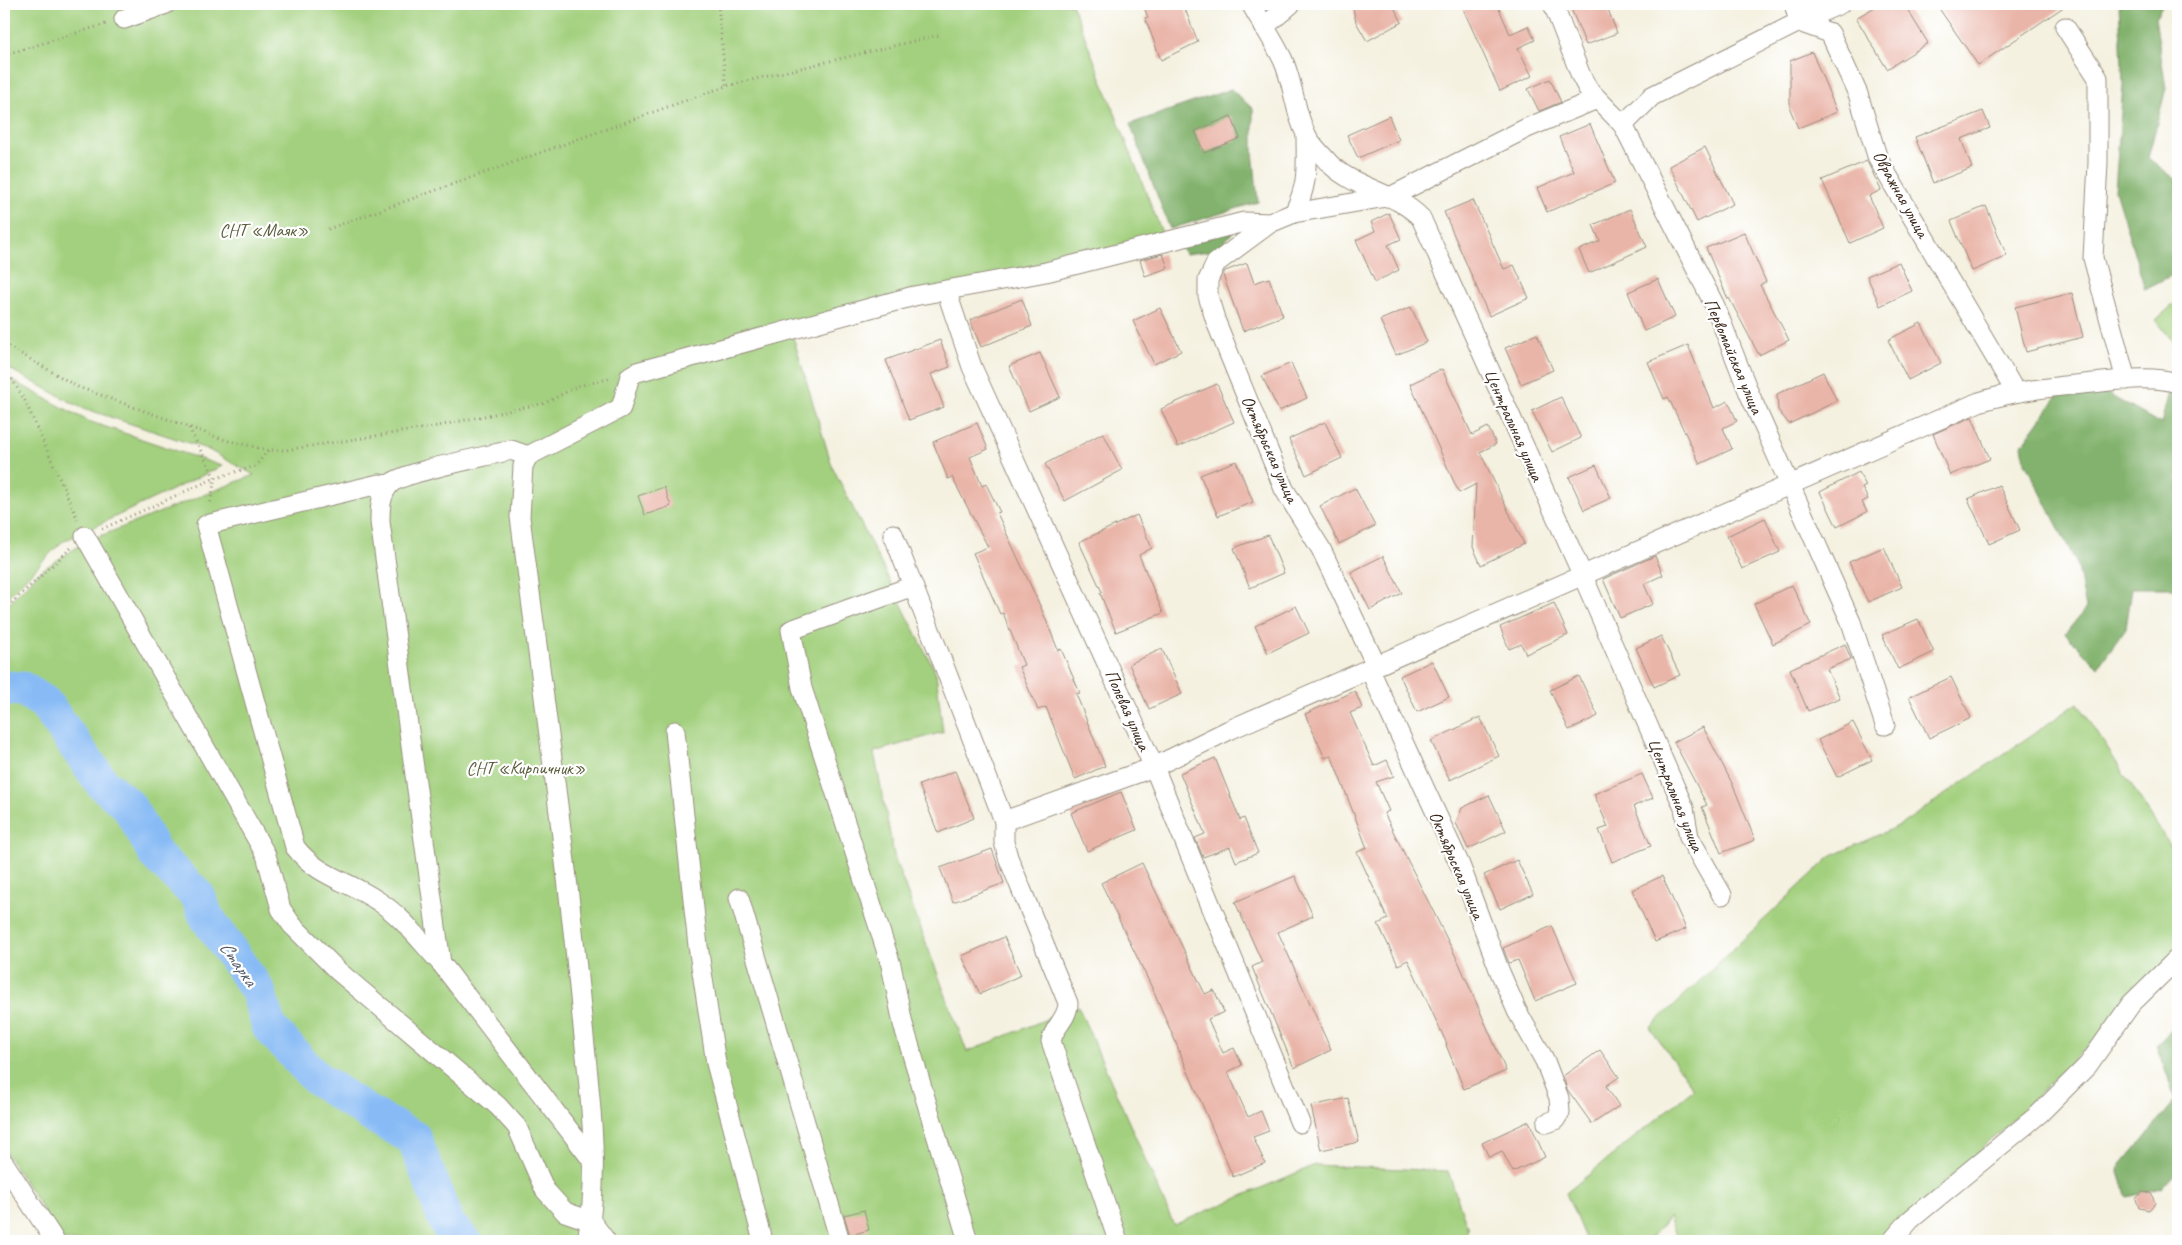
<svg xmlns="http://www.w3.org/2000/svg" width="2182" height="1245" font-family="Caveat,sans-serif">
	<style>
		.green { fill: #a3d07e; stroke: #6f7d4e }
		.forest { fill: #82b26d; stroke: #5e6e46 }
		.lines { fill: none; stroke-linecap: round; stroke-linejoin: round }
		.river { stroke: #88bbf5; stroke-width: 35 }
		.building { fill: #eab5a9 }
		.minor-casing { stroke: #988e7f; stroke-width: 21 }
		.path { stroke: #988e7f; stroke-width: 3; stroke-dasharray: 1 4; stroke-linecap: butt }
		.minor { stroke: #fff; stroke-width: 19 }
		.labels { text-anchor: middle; stroke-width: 4.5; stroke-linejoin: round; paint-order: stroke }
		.street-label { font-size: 18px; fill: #3b2a1e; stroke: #fff }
		.park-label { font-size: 18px; fill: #5a5c3b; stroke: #fff }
		.water-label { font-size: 19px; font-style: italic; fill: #565d69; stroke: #fff }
	</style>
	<rect width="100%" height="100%" fill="#fff"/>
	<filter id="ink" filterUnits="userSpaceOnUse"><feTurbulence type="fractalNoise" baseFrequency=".02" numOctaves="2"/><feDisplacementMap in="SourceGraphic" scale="10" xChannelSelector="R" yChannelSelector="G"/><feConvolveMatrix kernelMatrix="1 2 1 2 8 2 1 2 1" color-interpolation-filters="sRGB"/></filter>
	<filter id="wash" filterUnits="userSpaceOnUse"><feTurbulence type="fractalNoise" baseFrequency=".0096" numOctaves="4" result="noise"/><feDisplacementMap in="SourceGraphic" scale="20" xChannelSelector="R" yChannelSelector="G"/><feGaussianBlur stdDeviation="1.12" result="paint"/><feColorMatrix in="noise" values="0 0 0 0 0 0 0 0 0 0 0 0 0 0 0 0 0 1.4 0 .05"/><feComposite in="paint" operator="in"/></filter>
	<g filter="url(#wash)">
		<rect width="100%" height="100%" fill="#f4f1e0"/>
		<g class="green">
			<path d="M 4,4 L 1072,4 L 1166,243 L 791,330 L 832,466 L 936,673 L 943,732 L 874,752 L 895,860 L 967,1052 L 1078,1006 L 1174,1225 L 1315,1165 L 1448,1171 L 1468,1229 L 1463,1241 L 464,1241 L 447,1224 L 414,1138 L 368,1113 L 316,1078 L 269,1027 L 258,991 L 206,916 L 198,896 L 156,855 L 128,805 L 103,784 L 60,724 L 58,728 L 100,788 L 126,811 L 152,856 L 193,898 L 202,919 L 255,992 L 264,1028 L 315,1082 L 410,1141 L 443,1225 L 458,1241 L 63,1241 L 4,1150 L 4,376 L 88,421 L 222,466 L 62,542 L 9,595 L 8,604 L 39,572 L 85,542 L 254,475 L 207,449 L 80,407 L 4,366 Z"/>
			<path d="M 2178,300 L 2178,348 L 2156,320 Z"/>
			<path d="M 2078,703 L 2178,858 L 2178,958 L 1888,1241 L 1679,1241 L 1669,1217 L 1649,1241 L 1586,1241 L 1566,1193 L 1694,1089 L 1650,1028 L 1830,857 L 1902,824 Z"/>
		</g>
		<g class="forest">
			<path d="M 2119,4 L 2163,4 L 2155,18 L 2166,88 L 2148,158 L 2178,181 L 2178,272 L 2145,289 L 2115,190 L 2123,85 Z"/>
			<path d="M 1231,89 L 1253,109 L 1253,151 L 1258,202 L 1170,229 L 1130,124 Z"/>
			<path d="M 1233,232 L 1217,250 L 1186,254 L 1178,246 Z"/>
			<path d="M 2170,388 L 2178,391 L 2178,588 L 2132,588 L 2126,628 L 2098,667 L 2065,634 L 2086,608 L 2078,566 L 2025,462 L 2022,445 L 2058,395 L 2106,393 L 2161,424 Z"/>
			<path d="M 2178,1024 L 2178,1171 L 2162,1189 L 2127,1197 L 2118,1169 L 2176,1100 L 2156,1045 Z"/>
		</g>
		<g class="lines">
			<path class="river" d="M 4,688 L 23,689 L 45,703 L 103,784 L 128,805 L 156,855 L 198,896 L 206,916 L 258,991 L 269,1027 L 316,1078 L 368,1113 L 414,1138 L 447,1224 L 464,1241"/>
		</g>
		<g id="blocks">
			<g class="building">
				<path d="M 1143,4 L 1183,4 L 1198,42 L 1161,60 L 1145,18 L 1148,18 Z"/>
				<path d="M 1352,4 L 1392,4 L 1402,22 L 1367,41 L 1356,22 Z"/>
				<path d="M 1461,4 L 1497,4 L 1510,34 L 1528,26 L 1535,40 L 1518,48 L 1532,76 L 1500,91 Z"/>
				<path d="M 1569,4 L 1606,4 L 1617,33 L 1586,45 Z"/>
				<path d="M 1880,4 L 1904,4 L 1928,43 L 1887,69 L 1856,18 Z"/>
				<path d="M 1936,4 L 2068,4 L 1978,65 Z"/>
				<path d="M 1812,52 L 1837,112 L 1798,128 L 1790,109 L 1790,61 Z"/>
				<path d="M 1550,79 L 1561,102 L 1539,111 L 1528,89 Z"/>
				<path d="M 1983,111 L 1990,128 L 1961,139 L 1972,168 L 1933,183 L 1915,137 Z"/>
				<path d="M 1231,116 L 1240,138 L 1204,153 L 1195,131 Z"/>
				<path d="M 1389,116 L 1399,140 L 1358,158 L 1347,135 Z"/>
				<path d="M 1590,124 L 1615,183 L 1547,212 L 1537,188 L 1574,172 L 1559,137 Z"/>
				<path d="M 1705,147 L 1733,204 L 1697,222 L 1669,166 Z"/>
				<path d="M 1867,161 L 1881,190 L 1869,196 L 1883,228 L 1850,243 L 1822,180 Z"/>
				<path d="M 1473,200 L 1504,269 L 1514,265 L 1529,298 L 1489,316 L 1444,212 Z"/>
				<path d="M 1986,206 L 2007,256 L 1972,271 L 1951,221 Z"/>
				<path d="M 1630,209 L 1647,247 L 1589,273 L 1579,250 L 1600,241 L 1593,225 Z"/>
				<path d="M 1389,213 L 1401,239 L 1388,245 L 1399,270 L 1375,282 L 1356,240 L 1375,231 L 1371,222 Z"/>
				<path d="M 1744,232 L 1766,282 L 1760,285 L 1789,340 L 1759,355 L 1729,298 L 1728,299 L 1706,248 Z"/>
				<path d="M 1163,254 L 1168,268 L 1145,276 L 1140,260 Z"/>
				<path d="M 1899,262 L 1912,291 L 1880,306 L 1867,276 Z"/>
				<path d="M 1247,263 L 1254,283 L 1269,278 L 1283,316 L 1243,331 L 1223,275 L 1225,271 Z"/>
				<path d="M 1658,279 L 1675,317 L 1644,331 L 1628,292 Z"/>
				<path d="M 2072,293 L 2083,337 L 2026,352 L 2015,307 Z"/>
				<path d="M 1022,299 L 1032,326 L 981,347 L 970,320 Z"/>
				<path d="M 1411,307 L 1427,342 L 1396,355 L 1380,320 Z"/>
				<path d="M 1160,308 L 1181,351 L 1154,364 L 1133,321 Z"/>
				<path d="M 1921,323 L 1941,363 L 1908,380 L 1888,340 Z"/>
				<path d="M 1537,334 L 1553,370 L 1521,384 L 1505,348 Z"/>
				<path d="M 940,340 L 950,367 L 931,374 L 944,407 L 909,420 L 886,360 Z"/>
				<path d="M 1688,345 L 1714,408 L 1728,401 L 1737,421 L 1723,428 L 1732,449 L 1700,464 L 1668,397 L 1664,399 L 1648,362 Z"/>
				<path d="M 1040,353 L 1060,397 L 1029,411 L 1009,366 Z"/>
				<path d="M 1291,363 L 1307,398 L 1279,411 L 1262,376 Z"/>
				<path d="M 1442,369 L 1472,435 L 1488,427 L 1496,444 L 1480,452 L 1524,544 L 1481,565 L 1473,547 L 1476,484 L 1459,493 L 1410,384 Z"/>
				<path d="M 1823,372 L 1837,401 L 1789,424 L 1778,410 L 1777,394 Z"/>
				<path d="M 1217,384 L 1234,422 L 1178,447 L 1161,409 Z"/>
				<path d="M 1561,397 L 1581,438 L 1552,452 L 1532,411 Z"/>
				<path d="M 1972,417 L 1990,459 L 1950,475 L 1933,434 Z"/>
				<path d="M 1325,422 L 1342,458 L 1306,475 L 1289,439 Z"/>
				<path d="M 977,423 L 988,449 L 970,457 L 982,486 L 986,484 L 1000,512 L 997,513 L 1042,610 L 1058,650 L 1061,649 L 1080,693 L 1076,694 L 1105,766 L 1075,779 L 1046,707 L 1038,710 L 1019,667 L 1024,665 L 1003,613 L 1000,614 L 973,553 L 988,547 L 952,477 L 948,479 L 933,442 Z"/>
				<path d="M 1103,433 L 1122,470 L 1065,501 L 1045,464 Z"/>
				<path d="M 1236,461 L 1253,502 L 1218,516 L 1200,475 Z"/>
				<path d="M 1596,465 L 1611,498 L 1584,510 L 1569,477 Z"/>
				<path d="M 1859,472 L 1866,486 L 1862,488 L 1868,499 L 1862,502 L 1867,512 L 1837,527 L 1820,492 Z"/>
				<path d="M 1999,485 L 2020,530 L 1989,544 L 1968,499 Z"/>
				<path d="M 664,487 L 671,506 L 645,515 L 638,496 Z"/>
				<path d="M 1355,488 L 1375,526 L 1339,544 L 1320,506 Z"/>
				<path d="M 1137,515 L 1152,548 L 1139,555 L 1163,613 L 1116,632 L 1100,593 L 1102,592 L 1079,542 Z"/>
				<path d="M 1765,518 L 1780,552 L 1742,569 L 1727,536 Z"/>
				<path d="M 1268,535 L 1284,573 L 1250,588 L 1234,548 Z"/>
				<path d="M 1884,547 L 1902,587 L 1868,602 L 1849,562 Z"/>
				<path d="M 1383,556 L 1402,593 L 1370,610 L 1351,572 Z"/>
				<path d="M 1655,556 L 1663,575 L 1644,584 L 1653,604 L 1620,618 L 1603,579 Z"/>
				<path d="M 1792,585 L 1811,625 L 1773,644 L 1754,604 Z"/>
				<path d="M 1554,603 L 1568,635 L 1526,654 L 1521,644 L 1509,649 L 1500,627 Z"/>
				<path d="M 1296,606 L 1309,633 L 1268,653 L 1255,626 Z"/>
				<path d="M 1918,619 L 1934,652 L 1898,669 L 1882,635 Z"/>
				<path d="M 1661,636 L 1680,675 L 1654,687 L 1636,648 Z"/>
				<path d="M 1845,644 L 1851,659 L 1827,669 L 1840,698 L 1808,711 L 1790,669 Z"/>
				<path d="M 1162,649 L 1182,694 L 1149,709 L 1129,664 Z"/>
				<path d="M 1432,661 L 1449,697 L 1417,712 L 1400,676 Z"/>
				<path d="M 1579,676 L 1598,716 L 1569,730 L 1550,690 Z"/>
				<path d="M 1951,677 L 1971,718 L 1929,738 L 1909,697 Z"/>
				<path d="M 1355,691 L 1362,708 L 1350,713 L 1374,766 L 1387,760 L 1394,776 L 1376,782 L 1389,811 L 1384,813 L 1459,963 L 1506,1071 L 1464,1089 L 1446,1045 L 1447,1044 L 1408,960 L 1398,965 L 1378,924 L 1388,919 L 1357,852 L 1367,848 L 1331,755 L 1325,758 L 1305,714 Z"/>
				<path d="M 1480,717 L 1499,756 L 1450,780 L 1431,741 Z"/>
				<path d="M 1853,722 L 1872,760 L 1837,777 L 1818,740 Z"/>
				<path d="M 1703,727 L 1733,785 L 1755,840 L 1721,853 L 1702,807 L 1707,805 L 1674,742 Z"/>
				<path d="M 1215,758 L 1240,820 L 1244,818 L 1258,853 L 1236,862 L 1230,847 L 1203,857 L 1195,838 L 1205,834 L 1180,773 Z"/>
				<path d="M 955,771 L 974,818 L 938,833 L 919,785 Z"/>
				<path d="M 1642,774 L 1653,798 L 1634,806 L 1651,846 L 1612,862 L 1599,830 L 1608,827 L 1594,794 Z"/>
				<path d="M 1121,792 L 1137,830 L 1087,851 L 1071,813 Z"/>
				<path d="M 1489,795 L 1506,831 L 1468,849 L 1456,823 L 1462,808 Z"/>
				<path d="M 992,849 L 1004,883 L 953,902 L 940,868 Z"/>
				<path d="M 1517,860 L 1533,894 L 1500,909 L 1484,875 Z"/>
				<path d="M 1142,863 L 1205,994 L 1214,990 L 1224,1012 L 1208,1019 L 1223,1053 L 1234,1048 L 1242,1065 L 1228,1072 L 1248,1117 L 1261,1111 L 1269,1131 L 1253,1137 L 1265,1163 L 1233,1177 L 1155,994 L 1101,883 Z"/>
				<path d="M 1295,876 L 1313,916 L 1278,932 L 1331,1050 L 1294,1068 L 1252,967 L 1262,962 L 1235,902 Z"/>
				<path d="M 1662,876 L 1686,929 L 1655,942 L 1632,890 Z"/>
				<path d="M 1552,926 L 1577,983 L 1535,1001 L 1518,960 L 1509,963 L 1503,948 Z"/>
				<path d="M 1004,937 L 1021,975 L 980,994 L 962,956 Z"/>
				<path d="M 1600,1050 L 1619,1077 L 1606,1086 L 1619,1106 L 1592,1124 L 1567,1089 L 1563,1076 Z"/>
				<path d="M 1348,1098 L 1359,1142 L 1321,1150 L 1311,1106 Z"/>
				<path d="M 1529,1121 L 1545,1157 L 1513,1172 L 1502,1151 L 1489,1157 L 1482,1143 Z"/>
				<path d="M 2142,1192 L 2151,1193 L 2155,1203 L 2149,1210 L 2139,1208 L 2136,1199 Z"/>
				<path d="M 864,1210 L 869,1230 L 850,1235 L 844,1215 Z"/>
			</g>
		</g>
	</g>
	<g filter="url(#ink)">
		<use href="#blocks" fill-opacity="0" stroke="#988e7f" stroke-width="1"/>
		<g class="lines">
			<g class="minor-casing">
				<g id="minor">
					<path d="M 1251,4 C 1261,22 1274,41 1283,60 C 1294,84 1294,111 1306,134 C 1310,144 1323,156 1330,164 C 1357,190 1396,192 1421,218 L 1582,574 L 1684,808 L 1689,837 L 1722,895"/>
					<path d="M 1553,4 L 1581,76 L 1588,89 L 1623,125 L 1715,306 L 1749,393 L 1851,622 L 1885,725"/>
					<path d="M 1794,4 L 1799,22 L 1830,33 L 1858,94 L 1878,159 L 2015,391"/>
					<path d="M 124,19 L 166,4"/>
					<path d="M 1264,27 L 1291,4"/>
					<path d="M 2065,27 L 2098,78 L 2098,163 L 2093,258 L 2126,380"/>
					<path d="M 1623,125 L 1652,96 L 1799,22 L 1840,4"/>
					<path d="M 1294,213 C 1309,183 1306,168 1306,135"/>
					<path d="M 946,290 L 972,367 L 1154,767 L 1300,1123"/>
					<path d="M 528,456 L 511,450 C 490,456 400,472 389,485 C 380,496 380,510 380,522 L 441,963 L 592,1160"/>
					<path d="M 389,485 L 379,484 L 206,525 L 295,847 C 318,877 349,881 378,901 C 403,917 421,942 441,963"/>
					<path d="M 893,534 L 1004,821 L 1004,842 L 1008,857 L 1068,1003 C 1068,1019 1054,1026 1051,1041 L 1118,1241"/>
					<path d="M 85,536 L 266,855 L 281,909 L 292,925 L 338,971 L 498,1106 L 517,1127 L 545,1190 L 565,1212 L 591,1221 L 606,1241"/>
					<path d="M 913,586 L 791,630 L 802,688 L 891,965 L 903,1024 L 968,1241"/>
					<path d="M 1376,665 L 1321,549 L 1284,489 L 1216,322 L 1208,296 L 1208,280 L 1216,263 L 1270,223 L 1294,213 L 1392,196 L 1527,128 L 1597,99"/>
					<path d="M 1369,668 L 1460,865 L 1500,972 L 1517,1011 L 1545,1061 L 1559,1098 L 1560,1112 L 1555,1120 L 1547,1123"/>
					<path d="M 675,731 L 698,946 L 716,1063 L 763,1241"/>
					<path d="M 1004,821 L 1154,767 L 1229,730 L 1979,402 C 2018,390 2053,387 2093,383 C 2121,380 2151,375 2178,383"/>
					<path d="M 739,898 L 840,1241"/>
					<path d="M 4,1163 L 55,1241"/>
					<path d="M 587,1241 C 602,1164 587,1075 580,997 C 564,837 541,677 520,517 L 523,466 L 528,456 L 621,408 L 630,376 L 637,372 L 914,296 L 1046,272 L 1244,222 L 1270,223"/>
					<path d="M 1892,1241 L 1910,1220 L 2039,1114 L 2088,1065 L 2131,1004 L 2178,958"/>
				</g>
			</g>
			<g class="path">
				<path d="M 718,4 L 726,86"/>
				<path d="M 4,55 L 106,24"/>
				<path d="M 328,229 L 726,86 L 939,35"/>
				<path d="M 4,344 L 78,387 L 225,440 L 268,450 L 285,450 L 433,427 L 545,403 L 578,386 L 612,378"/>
				<path d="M 4,366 L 25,401 L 78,520"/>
				<path d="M 189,428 L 215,478 L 210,505"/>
				<path d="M 102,529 L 215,478 L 256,466 L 268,450"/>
				<path d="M 4,610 L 71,548"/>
			</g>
			<use href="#minor" class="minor"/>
		</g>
	</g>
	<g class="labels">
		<g class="street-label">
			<text transform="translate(1901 194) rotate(61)" y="6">Овражная улица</text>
			<text transform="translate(1734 356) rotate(67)" y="6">Первомайская улица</text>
			<text transform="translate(1514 425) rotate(66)" y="6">Центральная улица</text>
			<text transform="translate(1270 449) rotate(66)" y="6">Октябрьская улица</text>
			<text transform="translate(1128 710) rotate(66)" y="6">Полевая улица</text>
			<text transform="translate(1676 795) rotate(68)" y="6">Центральная улица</text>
			<text transform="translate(1457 865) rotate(67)" y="6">Октябрьская улица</text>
		</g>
		<g class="park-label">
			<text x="264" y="236">СНТ «Маяк»</text>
			<text x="526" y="774">СНТ «Кирпичник»</text>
		</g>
		<g class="water-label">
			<text transform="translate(239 963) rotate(55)" y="7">Старка</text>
		</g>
	</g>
	<rect width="2182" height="1245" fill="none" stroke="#fff" stroke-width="20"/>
</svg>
